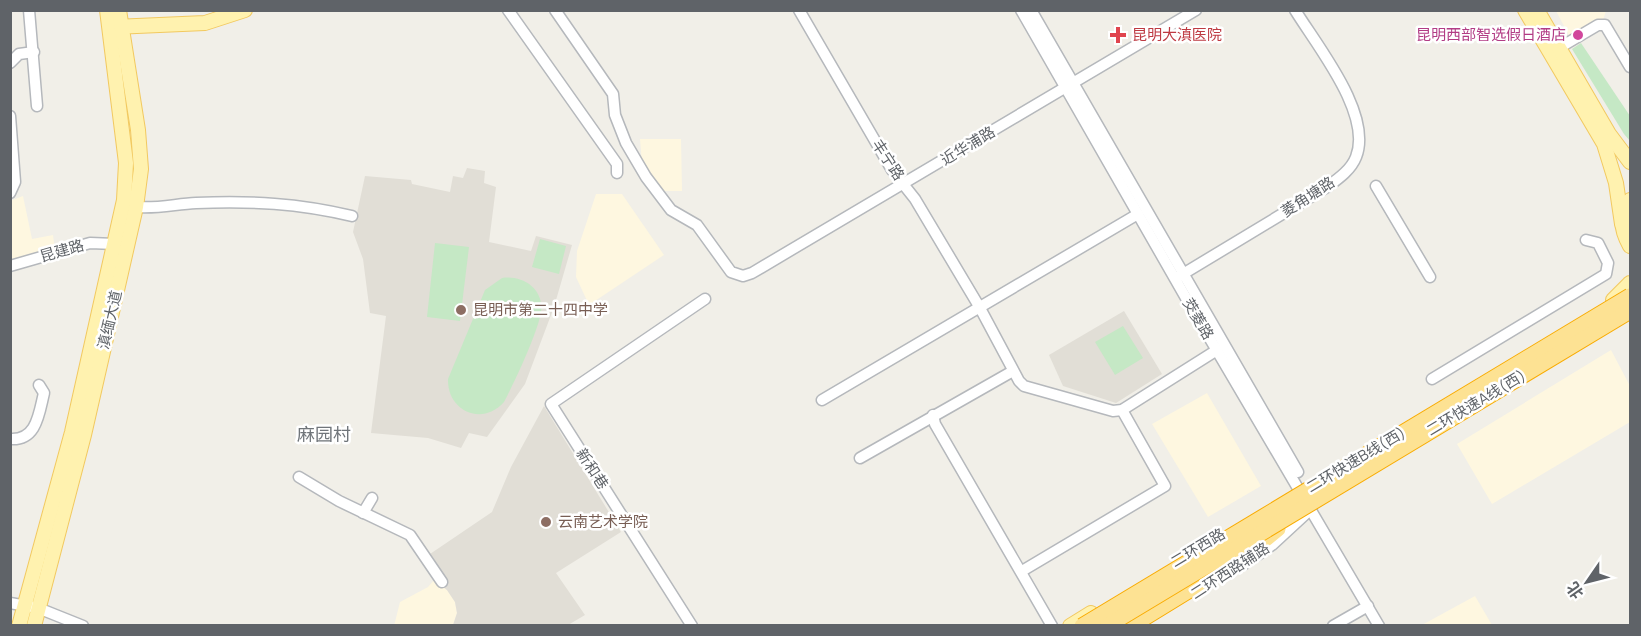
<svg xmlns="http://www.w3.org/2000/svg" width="1641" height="636" font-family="Manrope,'Noto Sans SC',sans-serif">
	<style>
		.commercial { fill: #fef7e0 }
		.education { fill: #e1ded6 }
		.green { fill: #c5e8c5 }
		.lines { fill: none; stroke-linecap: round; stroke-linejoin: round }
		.minor-casing { stroke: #b5b8bc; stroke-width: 13 }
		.major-casing { stroke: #f2c960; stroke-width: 16 }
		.highway-casing { stroke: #f9ab00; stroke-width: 17 }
		.minor { stroke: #fff; stroke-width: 10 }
		.major { stroke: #fff2af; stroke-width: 14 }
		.highway { stroke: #fde293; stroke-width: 15 }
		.highway-bridge-casing { stroke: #f9ab00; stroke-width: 17; stroke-linecap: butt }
		.highway-bridge { stroke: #fde293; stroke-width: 15 }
		.health-dot { fill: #e0444e; stroke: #fff; stroke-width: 2 }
		.hotel-dot { fill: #d1479c; stroke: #fff; stroke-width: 2 }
		.education-dot { fill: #8d6e63; stroke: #fff; stroke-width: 2 }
		.labels { text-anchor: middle; stroke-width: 5; stroke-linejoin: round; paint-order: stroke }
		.health-label { font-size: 15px; fill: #be3a42; stroke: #fff; text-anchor: start }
		.hotel-label { font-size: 15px; fill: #b23c85; stroke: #fff; text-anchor: end }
		.street-label { font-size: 15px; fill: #5f6368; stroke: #fff }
		.education-label { font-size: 15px; fill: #785e54; stroke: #fff; text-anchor: start }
		.quarter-label { font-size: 18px; fill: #70757a; stroke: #fff }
	</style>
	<rect width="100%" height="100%" fill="#f1efe8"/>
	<g class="commercial">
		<path d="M 1556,11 L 1606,11 L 1601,26 L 1573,43 Z"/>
		<path d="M 640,139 L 681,139 L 682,191 L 662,191 L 642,164 Z"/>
		<path d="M 596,194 L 622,194 L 664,255 L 589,305 L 576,277 L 577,251 Z"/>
		<path d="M 23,196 L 32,239 L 53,235 L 55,250 L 11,262 L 10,201 Z"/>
		<path d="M 1611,350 L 1630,386 L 1630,422 L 1492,504 L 1457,444 Z"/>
		<path d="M 1207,393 L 1261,486 L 1208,517 L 1152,424 Z"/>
		<path d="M 434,580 L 447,590 L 455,602 L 457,613 L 453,625 L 394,626 L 400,602 L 428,587 Z"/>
		<path d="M 1475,596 L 1492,625 L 1422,625 Z"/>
	</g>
	<g class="education">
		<path d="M 467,168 L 485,171 L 484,183 L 496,187 L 489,242 L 531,251 L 536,236 L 572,245 L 554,307 L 525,384 L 487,437 L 469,433 L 461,448 L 428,438 L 371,433 L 386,316 L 370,313 L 363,259 L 353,232 L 365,176 L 411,180 L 412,184 L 450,192 L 453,176 L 463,178 Z"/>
		<path d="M 1124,311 L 1162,374 L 1116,403 L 1063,386 L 1049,355 Z"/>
		<path d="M 544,406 L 621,532 L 556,573 L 585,615 L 568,625 L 453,625 L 457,613 L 455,602 L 447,590 L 434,580 L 440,572 L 430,554 L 492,512 L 511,467 Z"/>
	</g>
	<g class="green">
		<path d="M 1581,43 L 1630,116 L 1630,141 L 1624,134 L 1572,49 Z"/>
		<path d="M 540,239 L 566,246 L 559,274 L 532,267 Z"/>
		<path d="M 435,243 L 469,247 L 460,321 L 427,317 Z"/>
		<path d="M 502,278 C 523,275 544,289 541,312 C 538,332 514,383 504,402 C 482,427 447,411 448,379 L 485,290 Z"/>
		<path d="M 1123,326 L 1143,358 L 1115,375 L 1095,342 Z"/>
	</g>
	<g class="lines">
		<g class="minor-casing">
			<g id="minor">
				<path d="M 29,10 L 37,106"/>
				<path d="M 508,10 L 617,164 L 617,173"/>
				<path d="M 555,10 L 613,94 L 615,115 L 626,143 L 646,177 L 671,210 L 697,225 L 731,272 L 743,276 L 752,273 L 1196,10"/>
				<path d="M 799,10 L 892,170 L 915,199 L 980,308 L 1019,381 L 1024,386 L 1113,411 L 1122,410 L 1217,350"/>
				<path d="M 1021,10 L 1186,298 L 1379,626"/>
				<path d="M 1031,10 L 1298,472"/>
				<path d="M 1559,48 L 1598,25 L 1605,25 L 1630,67"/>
				<path d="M 10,63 L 19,54 L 34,52"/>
				<path d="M 10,116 L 15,182 L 10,193"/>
				<path d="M 1376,186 L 1430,277"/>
				<path d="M 136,207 C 157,209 176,204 196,203 C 252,201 297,203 352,216"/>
				<path d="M 10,266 L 90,243 L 115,244"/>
				<path d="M 1178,277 L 1327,187 C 1338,179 1351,170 1356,157 C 1373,114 1317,46 1295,10"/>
				<path d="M 1432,379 L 1606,274 L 1608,263 L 1598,243 L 1586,240"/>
				<path d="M 822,400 L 1138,214"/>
				<path d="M 933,415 L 935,424 L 1052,626"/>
				<path d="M 10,439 C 37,441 39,413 44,393 L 39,385"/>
				<path d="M 860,458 L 1013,371"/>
				<path d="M 299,477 L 339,501 L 410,535 L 442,582"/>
				<path d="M 363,513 L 372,498"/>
				<path d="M 1243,565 L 1272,545 L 1311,509"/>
				<path d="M 1022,571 L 1165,486 L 1122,410"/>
				<path d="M 10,603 L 38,608 L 83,626"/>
				<path d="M 692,626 L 551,404 L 705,299"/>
				<path d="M 1333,626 L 1368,606"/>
			</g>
		</g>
		<g class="major-casing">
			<g id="major">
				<path d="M 1525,10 L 1604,144 L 1616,183 L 1622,224"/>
				<path d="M 1537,10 L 1609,134 L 1630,162"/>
				<path d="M 114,27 L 205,23 L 245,10"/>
				<path d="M 1630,200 C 1618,215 1621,230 1630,246"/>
				<path d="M 1613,300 L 1630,283"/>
				<path d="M 19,626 L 72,432 L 124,200 L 126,163 L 107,10"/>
				<path d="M 34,626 L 84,435 L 136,207 L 141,169 L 138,130 L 119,10"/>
				<path d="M 1070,626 L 1091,613"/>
			</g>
		</g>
		<g class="highway-casing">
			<path id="highway" d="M 1131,626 L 1245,556 L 1278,529"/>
		</g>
		<use href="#minor" class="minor"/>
		<use href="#major" class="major"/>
		<use href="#highway" class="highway"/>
		<g class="highway-bridge-casing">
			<g id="highway-bridge">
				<path d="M 1082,626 L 1630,296"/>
				<path d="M 1107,626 L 1630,311"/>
			</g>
		</g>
		<use href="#highway-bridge" class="highway-bridge"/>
	</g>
	<path class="health-dot" d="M1115 26h6v6h6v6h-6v6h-6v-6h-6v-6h6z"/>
	<circle class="hotel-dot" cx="1578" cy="35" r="6"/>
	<g class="education-dot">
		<circle cx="461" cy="310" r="6"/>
		<circle cx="546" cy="522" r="6"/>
	</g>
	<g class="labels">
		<g class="health-label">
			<text x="1132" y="40">昆明大滇医院</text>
		</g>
		<g class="hotel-label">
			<text x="1566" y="40">昆明西部智选假日酒店</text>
		</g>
		<g class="street-label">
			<text transform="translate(968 146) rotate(-31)" y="5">近华浦路</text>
			<text transform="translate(888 160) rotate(57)" y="5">丰宁路</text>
			<text transform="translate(1308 197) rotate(-33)" y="5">菱角塘路</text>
			<text transform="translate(62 251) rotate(-16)" y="5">昆建路</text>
			<text transform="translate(1198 319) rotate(59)" y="5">茭菱路</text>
			<text transform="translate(110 320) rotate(-77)" y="5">滇缅大道</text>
			<text transform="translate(1476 403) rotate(-31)" y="5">二环快速A线(西)</text>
			<text transform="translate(1356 460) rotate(-31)" y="5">二环快速B线(西)</text>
			<text transform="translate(592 469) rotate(57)" y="5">新和巷</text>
			<text transform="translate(1198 548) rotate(-31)" y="5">二环西路</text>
			<text transform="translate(1230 571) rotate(-33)" y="5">二环西路辅路</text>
		</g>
		<g class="education-label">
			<text x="473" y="315">昆明市第二十四中学</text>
			<text x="558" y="527">云南艺术学院</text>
		</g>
		<g class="quarter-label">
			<text x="324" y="441">麻园村</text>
		</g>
	</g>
	<rect width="1641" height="636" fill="none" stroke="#5f6368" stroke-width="24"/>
	<g transform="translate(1587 582) rotate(235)" stroke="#ffffff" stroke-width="4.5" paint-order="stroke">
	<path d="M0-4.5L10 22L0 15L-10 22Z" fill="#5f6368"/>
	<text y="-9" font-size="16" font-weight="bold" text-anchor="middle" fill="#5f6368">北</text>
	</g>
</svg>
